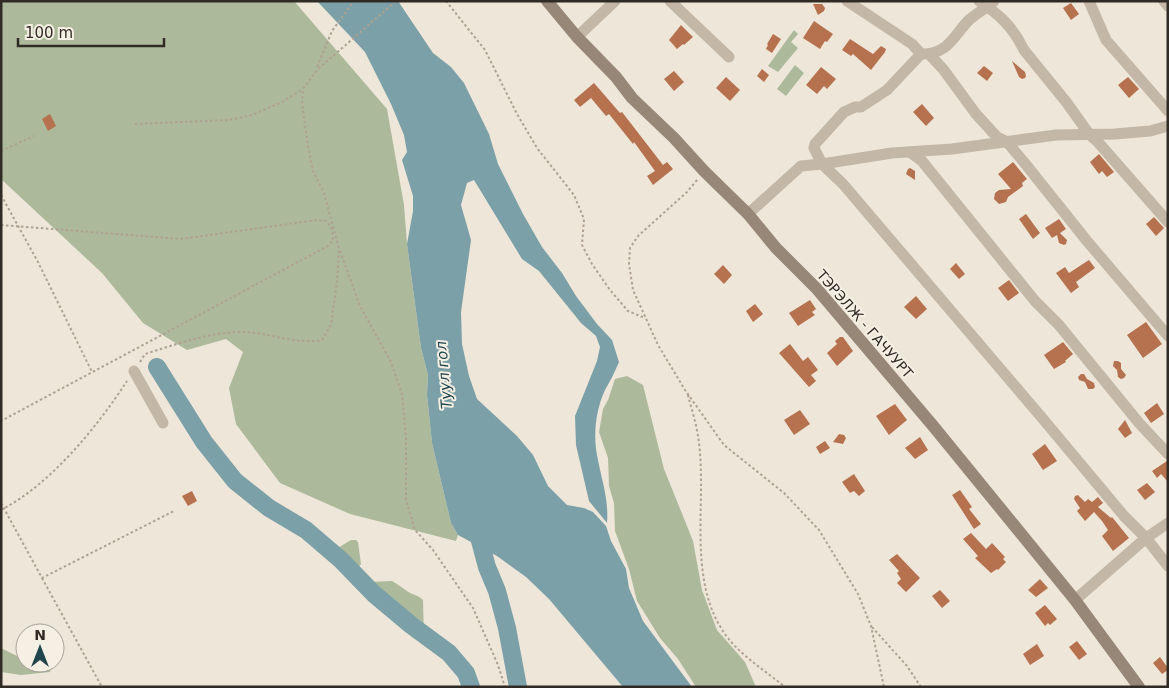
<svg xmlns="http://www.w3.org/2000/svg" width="1169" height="688" font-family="'DejaVu Sans',sans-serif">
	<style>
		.green { fill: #acba9b }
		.water { fill: #7ca0a7 }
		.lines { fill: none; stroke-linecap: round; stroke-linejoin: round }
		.river { stroke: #7ca0a7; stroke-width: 18 }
		.building { fill: #b6724e }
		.path { stroke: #afa191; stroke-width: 2; stroke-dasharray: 2.5 2.5; stroke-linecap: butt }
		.minor { stroke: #c3b7a7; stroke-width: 11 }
		.secondary { stroke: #978778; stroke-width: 12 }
		.labels { text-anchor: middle; stroke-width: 4; stroke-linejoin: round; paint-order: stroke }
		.street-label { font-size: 14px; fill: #312b26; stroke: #f6f0e4 }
		.water-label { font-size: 15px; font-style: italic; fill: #21454d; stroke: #f6f0e4 }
	</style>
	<rect width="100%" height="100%" fill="#ede6d9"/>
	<g class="green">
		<path d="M 1,1 L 294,1 L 387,109 L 404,205 L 407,244 L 421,348 L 428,375 L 427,395 L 432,443 L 451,523 L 458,535 L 456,541 L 350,514 L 280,483 L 236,424 L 229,388 L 243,352 L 226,339 L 187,350 L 143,323 L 102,273 L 1,179 Z"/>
		<path d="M 794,30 L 798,34 L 791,42 L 798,48 L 778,72 L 768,66 Z"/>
		<path d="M 795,65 L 804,73 L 786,96 L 777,89 Z"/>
		<path d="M 627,376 L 643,385 L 664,469 L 693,541 L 702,590 L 717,630 L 745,662 L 756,687 L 696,687 L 678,659 L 660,638 L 637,601 L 629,569 L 615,531 L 614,503 L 609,486 L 608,458 L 599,432 L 603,409 L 608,400 L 615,379 Z"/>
		<path d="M 351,540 L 356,540 L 358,542 L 361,564 L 358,568 C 349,565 341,558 336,549 Z"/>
		<path d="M 392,581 C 398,584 402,588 407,591 C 414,596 415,593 423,600 L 424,639 L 418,640 L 413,638 L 407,631 L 398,625 L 389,612 L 372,603 L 367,597 L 366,586 L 370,582 Z"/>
		<path d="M 1,648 L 25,660 L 25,663 C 35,663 43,663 51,669 L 50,672 L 21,675 L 1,672 Z"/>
	</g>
	<path class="water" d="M 317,1 L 398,1 L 433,53 L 451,67 L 464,83 L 489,134 L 498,164 L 523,214 L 542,247 L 562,273 L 576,296 L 597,324 L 612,340 L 619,362 C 615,372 610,381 605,390 C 596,409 593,434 597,455 C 601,478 609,499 607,523 L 589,501 L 576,445 L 575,416 L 597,361 L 600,347 L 596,336 L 581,323 L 539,271 L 522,259 L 474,180 L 467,183 L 461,205 L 471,240 L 461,312 L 462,344 L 469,376 L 477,399 L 517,436 L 533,455 L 548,486 L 567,505 L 584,508 L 593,512 L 606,526 L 611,541 L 626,569 L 629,588 L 643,621 L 692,687 L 623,687 L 549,599 L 526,577 L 497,556 L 458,535 L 451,523 L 432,443 L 427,395 L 428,375 L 421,348 L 407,244 L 413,211 L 413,196 L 402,160 L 407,152 L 404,135 L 391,104 L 365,52 Z"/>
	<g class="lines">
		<g class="river">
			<path d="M 157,367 L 204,442 L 235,481 L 269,508 L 306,530 L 341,560 L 374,594 L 411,625 L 449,653 L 466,673 L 471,687"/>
			<path d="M 476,526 L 487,567 L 497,591 L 507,628 L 518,687"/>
		</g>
	</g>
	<g class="building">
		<path d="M 1071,3 L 1079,14 L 1071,20 L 1063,8 Z"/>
		<path d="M 813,4 L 822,4 L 825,8 L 824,11 L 818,15 Z"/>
		<path d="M 814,21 L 833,34 L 827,42 L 825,41 L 820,49 L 803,38 Z"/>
		<path d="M 681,25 L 693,37 L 684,45 L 683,44 L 677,49 L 669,40 Z"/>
		<path d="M 773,34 L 781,39 L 772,53 L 766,49 L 768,45 L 767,44 Z"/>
		<path d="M 850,39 L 873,54 L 881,46 L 886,49 L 885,52 L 871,70 L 853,54 L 851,56 L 842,50 Z"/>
		<path d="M 1012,61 L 1025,72 L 1026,76 L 1025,78 L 1022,79 L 1019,77 Z"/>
		<path d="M 984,66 L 993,73 L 987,81 L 977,73 Z"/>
		<path d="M 821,67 L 836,79 L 827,89 L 824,86 L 817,94 L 806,85 Z"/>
		<path d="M 762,69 L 769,75 L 764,82 L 757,76 Z"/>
		<path d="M 674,71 L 684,82 L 674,91 L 664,79 Z"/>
		<path d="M 726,77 L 740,90 L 730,101 L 716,88 Z"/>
		<path d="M 1128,77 L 1139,89 L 1129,98 L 1118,85 Z"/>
		<path d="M 594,83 L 620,113 L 622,112 L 663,165 L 667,162 L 673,169 L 653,185 L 647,176 L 655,171 L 634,142 L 633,144 L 609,114 L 606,116 L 591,98 L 580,107 L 574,100 Z"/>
		<path d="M 922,104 L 934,118 L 926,126 L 913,112 Z"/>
		<path d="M 50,114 L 56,126 L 48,131 L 42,119 Z"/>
		<path d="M 1099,154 L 1114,172 L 1107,177 L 1102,171 L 1099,174 L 1090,162 Z"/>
		<path d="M 1013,162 L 1027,179 L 1022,183 L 1023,186 L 1008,197 L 1006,202 L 999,204 L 994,199 L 995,193 L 999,190 L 1011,189 L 998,174 Z"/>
		<path d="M 910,168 L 915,171 L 915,180 L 906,174 L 908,169 Z"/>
		<path d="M 1026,214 L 1040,233 L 1033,239 L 1019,219 Z"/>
		<path d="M 1154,217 L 1164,228 L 1156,236 L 1146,224 Z"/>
		<path d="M 1059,219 L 1066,229 L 1060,233 L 1067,240 L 1066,244 L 1064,245 L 1059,243 L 1057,235 L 1052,238 L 1045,228 Z"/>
		<path d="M 1089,260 L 1095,268 L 1076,282 L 1079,287 L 1071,293 L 1056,273 L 1065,267 L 1069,273 Z"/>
		<path d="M 956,263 L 965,274 L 959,279 L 950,269 Z"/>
		<path d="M 723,265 L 732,275 L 724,284 L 714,274 Z"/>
		<path d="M 1009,280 L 1019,293 L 1008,301 L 998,288 Z"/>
		<path d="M 916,296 L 927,309 L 916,319 L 904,307 Z"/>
		<path d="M 810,300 L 816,309 L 812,312 L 815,315 L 798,326 L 789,313 Z"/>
		<path d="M 755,304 L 763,314 L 753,322 L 746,311 Z"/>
		<path d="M 1146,322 L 1162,344 L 1143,358 L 1127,335 Z"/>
		<path d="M 840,337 L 843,337 L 853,351 L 837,366 L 827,353 L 837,344 L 835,341 Z"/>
		<path d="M 1063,342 L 1073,354 L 1065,361 L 1066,362 L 1054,369 L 1044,355 Z"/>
		<path d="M 790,344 L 803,361 L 808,357 L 818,370 L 811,375 L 816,381 L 809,387 L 779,353 Z"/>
		<path d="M 1114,361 L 1118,361 L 1121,363 L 1121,369 L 1126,375 L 1124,378 L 1121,379 L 1118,377 L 1117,370 L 1113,366 Z"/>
		<path d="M 1081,374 L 1084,374 L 1087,379 L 1094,383 L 1095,387 L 1093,389 L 1088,389 L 1085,382 L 1079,380 L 1078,377 Z"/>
		<path d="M 1157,403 L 1164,414 L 1151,423 L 1144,413 Z"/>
		<path d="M 895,404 L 907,420 L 889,435 L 876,416 Z"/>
		<path d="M 800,410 L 810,424 L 794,435 L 784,420 Z"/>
		<path d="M 1125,420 L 1132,433 L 1125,438 L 1118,429 Z"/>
		<path d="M 839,434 L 844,435 L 846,438 L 843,444 L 833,442 Z"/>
		<path d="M 920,437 L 928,450 L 915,459 L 905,448 Z"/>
		<path d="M 825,441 L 830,448 L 820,454 L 816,447 Z"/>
		<path d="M 1045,444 L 1057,461 L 1043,470 L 1032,454 Z"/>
		<path d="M 1167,461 L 1168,461 L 1168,482 L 1161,474 L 1157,478 L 1152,471 Z"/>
		<path d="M 854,474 L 865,491 L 859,496 L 854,491 L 850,493 L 842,482 Z"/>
		<path d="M 1147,483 L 1155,492 L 1145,500 L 1137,490 Z"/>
		<path d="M 960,490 L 972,507 L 969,509 L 981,524 L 974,529 L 952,495 Z"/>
		<path d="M 192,491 L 197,501 L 188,506 L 182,496 Z"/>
		<path d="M 1078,495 L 1085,502 L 1088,499 L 1092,502 L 1098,497 L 1103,503 L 1098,507 L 1111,518 L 1112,517 L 1129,538 L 1113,551 L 1102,536 L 1108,530 L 1102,521 L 1094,512 L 1085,521 L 1077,511 L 1080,508 L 1074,499 L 1075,496 Z"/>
		<path d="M 971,533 L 986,549 L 992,543 L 1005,557 L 1003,559 L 1006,562 L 998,570 L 997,569 L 991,573 L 975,558 L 978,556 L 963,539 Z"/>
		<path d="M 897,554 L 920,578 L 906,592 L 897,583 L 901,579 L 897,573 L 899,571 L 889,560 Z"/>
		<path d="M 1040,579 L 1048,588 L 1036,597 L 1028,590 Z"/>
		<path d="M 940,590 L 950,601 L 942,608 L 932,596 Z"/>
		<path d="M 1045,605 L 1057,619 L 1050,625 L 1048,623 L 1045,626 L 1035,613 Z"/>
		<path d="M 1077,641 L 1087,654 L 1079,660 L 1069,647 Z"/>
		<path d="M 1037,644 L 1044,656 L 1030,665 L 1023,654 Z"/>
		<path d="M 1160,657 L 1168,668 L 1168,670 L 1162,674 L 1153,663 Z"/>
	</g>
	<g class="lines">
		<g class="path">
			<path d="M 446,1 L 485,50 L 517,114 L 537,148 L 574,195 L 584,219 L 582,245 L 592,264 L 610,290 L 628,311 L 645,318"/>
			<path d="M 317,67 L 332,31 L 354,1"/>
			<path d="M 135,124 L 229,120 L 252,115 L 282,102 L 303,89"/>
			<path d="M 1,151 L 34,136"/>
			<path d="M 697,180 L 687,192 L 638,236 L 630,248 L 629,264 L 633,290 L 658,345 L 685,390 L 724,445 L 784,493 L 819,530 L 858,594 L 871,626 L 884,687"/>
			<path d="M 1,195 L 38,262 L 92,372"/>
			<path d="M 1,225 L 181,239 L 317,220 L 326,221 L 332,229 L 333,240 L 328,246 L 1,421"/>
			<path d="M 340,251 L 360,306 L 390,360 L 402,394 L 406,438 L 406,500 L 415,530 L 433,550 L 473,608 L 498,665 L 505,687"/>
			<path d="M 140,362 L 145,354 C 177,344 209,332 242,332 C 269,332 295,345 322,340 L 331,325 L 337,282 L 339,249 L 324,193 L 313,171 L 308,146 L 302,104 L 303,89 L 317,70 L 396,1"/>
			<path d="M 688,395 C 691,408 696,422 698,436 C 708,497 687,572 721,628 C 736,653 762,668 785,687"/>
			<path d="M 1,503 L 42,578 L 174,511"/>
			<path d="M 1,510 C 51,484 97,427 127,381"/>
			<path d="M 42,578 L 102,687"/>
			<path d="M 872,627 L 907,666 L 921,687"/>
		</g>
		<g class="minor">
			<path d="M 670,1 L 729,57"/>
			<path d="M 847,1 L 912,44 L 921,54"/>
			<path d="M 979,1 C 1000,15 1013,27 1024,50 L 1067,103 L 1089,134 L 1097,141 L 1168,222"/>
			<path d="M 994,1 C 987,8 977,13 969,20 C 953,36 948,55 921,54 L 887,90 L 861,107 L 855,107 L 844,112 L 815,144 L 814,148 L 822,164 L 892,153 L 952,149 L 1056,135 L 1115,134 L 1150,131 L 1168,126"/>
			<path d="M 1089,1 L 1106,40 L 1168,111"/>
			<path d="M 1164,1 L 1168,6"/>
			<path d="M 577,37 L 615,1"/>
			<path d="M 929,54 L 943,69 L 976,114 L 997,137 L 1007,142 L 1023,161 L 1087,241 L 1168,336"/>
			<path d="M 910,152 L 922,161 L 1035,301 L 1059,325 L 1139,423 L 1168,454"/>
			<path d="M 748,214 L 801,166 L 822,164 L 843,184 L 1043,419 L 1124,516 L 1146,538 L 1168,566"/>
			<path d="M 134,371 L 163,423"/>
			<path d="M 1075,600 L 1146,538 L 1168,523"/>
		</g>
		<path class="secondary" d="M 547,1 L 577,37 L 616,77 L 632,98 L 674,138 L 704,171 L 748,214 L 776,248 L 817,289 L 934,427 L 1075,600 L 1139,687"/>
	</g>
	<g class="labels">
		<g class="street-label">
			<text transform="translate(865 324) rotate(49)" y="5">ТЭРЭЛЖ - ГАЧУУРТ</text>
		</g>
		<g class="water-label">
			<text transform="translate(444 375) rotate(-95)" y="5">Туул гол</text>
		</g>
	</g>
	<rect width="1169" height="688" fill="none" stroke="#312b26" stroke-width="5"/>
	<g transform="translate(40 648)"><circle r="24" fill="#f6f0e4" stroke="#a7a198"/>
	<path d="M0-4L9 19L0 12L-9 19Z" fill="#21454d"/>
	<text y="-8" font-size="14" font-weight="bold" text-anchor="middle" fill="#312b26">N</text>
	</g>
	<path d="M18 38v8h146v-8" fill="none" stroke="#312b26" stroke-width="2.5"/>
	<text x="25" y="38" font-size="15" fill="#312b26" stroke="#f6f0e4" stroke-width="4" paint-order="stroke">100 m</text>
</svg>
